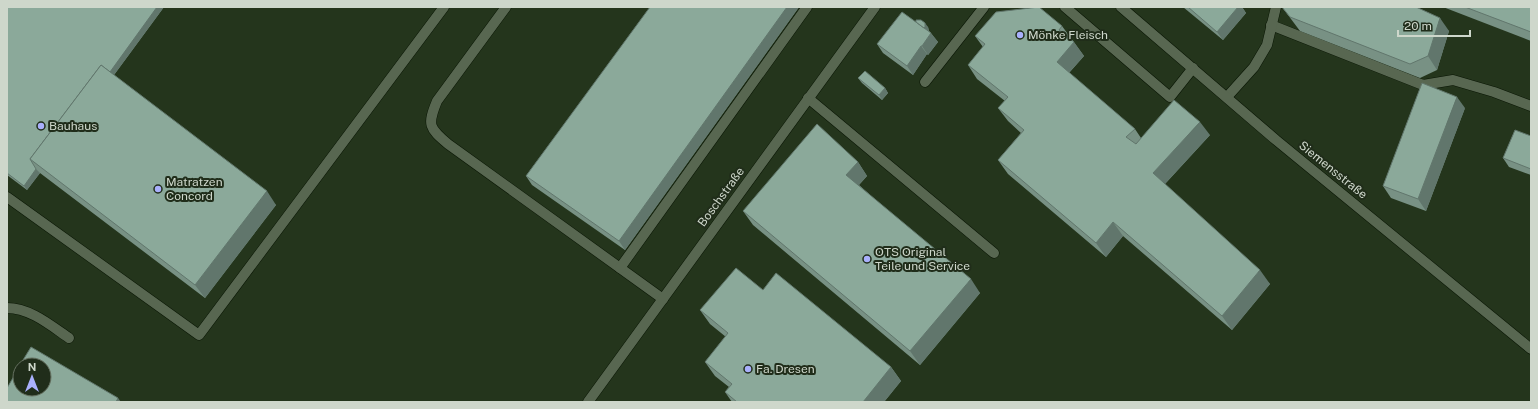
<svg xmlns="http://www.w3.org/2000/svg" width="1538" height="409" font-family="'Public Sans',sans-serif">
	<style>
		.built { fill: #24351c; fill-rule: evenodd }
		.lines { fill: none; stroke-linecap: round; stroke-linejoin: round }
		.service-casing { stroke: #091504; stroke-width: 11 }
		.minor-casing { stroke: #091504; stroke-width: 11 }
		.service { stroke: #586751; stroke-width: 10 }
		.minor { stroke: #586751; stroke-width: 10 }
		.wall { fill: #789184 }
		.shaded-wall { fill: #61766c }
		.building { fill: #8ba99a; stroke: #61766c }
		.poi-dot { fill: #a9b0fc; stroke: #202d1a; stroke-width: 1.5 }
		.labels { text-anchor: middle; stroke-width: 4; stroke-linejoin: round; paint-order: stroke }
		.poi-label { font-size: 12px; fill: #ced7cb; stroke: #202d1a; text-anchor: start }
		.street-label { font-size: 12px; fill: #ced7cb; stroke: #202d1a }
	</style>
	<rect width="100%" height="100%" fill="#202d1a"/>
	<path class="built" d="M 7,7 L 1531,7 L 1531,402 L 7,402 ZM 20,365 L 44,365 L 44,389 L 20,389 Z"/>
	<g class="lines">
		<g class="service-casing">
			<g id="service">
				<path d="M 506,7 L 437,101 C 427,125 429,128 448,144 L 663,299"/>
				<path d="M 1065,7 L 1170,97 L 1193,68"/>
				<path d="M 1271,25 L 1423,85 L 1453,80 L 1494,92 L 1531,106"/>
				<path d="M 925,82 L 984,7"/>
				<path d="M 1227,97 L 1254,67 L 1267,45 L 1276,7"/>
				<path d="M 808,98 L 994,253"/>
				<path d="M 7,197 L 199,335 L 444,7"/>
				<path d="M 620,268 L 807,7"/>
				<path d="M 7,308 C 30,308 50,325 69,338"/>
			</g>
		</g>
		<g class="minor-casing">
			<g id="minor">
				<path d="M 1121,7 L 1276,140 L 1531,349"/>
				<path d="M 588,402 L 875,7"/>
			</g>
		</g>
		<use href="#service" class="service"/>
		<use href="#minor" class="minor"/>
	</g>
	<g class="wall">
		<path d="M 7,7 L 164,7 L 114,75 L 276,205 L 205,298 L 40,173 L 27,190 L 7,175 Z"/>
		<path d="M 648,7 L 799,7 L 625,250 L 532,185 L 526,176 L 650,8 Z"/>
		<path d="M 1183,7 L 1242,7 L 1246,13 L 1223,40 Z"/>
		<path d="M 1282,7 L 1416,7 L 1449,31 L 1437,70 L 1420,78 L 1300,31 Z"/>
		<path d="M 1443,7 L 1531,7 L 1531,41 Z"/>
		<path d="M 916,22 L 928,27 L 929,31 L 938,42 L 928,55 L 927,54 L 913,75 L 883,53 L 877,44 Z"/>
		<path d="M 1062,26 L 1084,56 L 1069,73 L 1135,129 L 1141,138 L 1210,135 L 1165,184 L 1270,284 L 1232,330 L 1123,236 L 1106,257 L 1008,174 L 998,160 L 1021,133 L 1008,121 L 998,108 L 1005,101 L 977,79 L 968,65 L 983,47 L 975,36 Z"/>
		<path d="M 858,78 L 885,88 L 888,93 L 882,100 L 862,83 Z"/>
		<path d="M 1465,108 L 1426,211 L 1391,198 L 1383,186 Z"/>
		<path d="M 1531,136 L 1531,175 L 1509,167 L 1503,158 Z"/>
		<path d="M 858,162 L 867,176 L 859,185 L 980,293 L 920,365 L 753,225 L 743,211 Z"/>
		<path d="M 763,290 L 891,367 L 901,381 L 884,402 L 732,402 L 725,392 L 729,387 L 715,376 L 705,362 L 726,337 L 710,324 L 700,310 Z"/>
	</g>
	<g class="shaded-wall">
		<path d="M 157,7 L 164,7 L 111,79 L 108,74 Z"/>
		<path d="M 787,7 L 799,7 L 625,250 L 619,241 Z"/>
		<path d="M 1238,7 L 1242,7 L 1246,13 L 1223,40 L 1217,32 Z"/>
		<path d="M 1440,18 L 1449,31 L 1437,70 L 1428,56 Z"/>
		<path d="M 925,23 L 928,27 L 929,31 L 924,29 Z"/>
		<path d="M 931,33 L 938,42 L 928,55 L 922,46 Z"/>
		<path d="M 1074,42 L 1084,56 L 1066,76 L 1057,62 Z"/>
		<path d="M 921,46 L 927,54 L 913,75 L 907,66 Z"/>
		<path d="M 885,88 L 888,93 L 882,100 L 879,95 Z"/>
		<path d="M 1457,97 L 1465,108 L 1426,211 L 1418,199 Z"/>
		<path d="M 1200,122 L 1210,135 L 1162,187 L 1153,173 Z"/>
		<path d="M 858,162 L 867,176 L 856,188 L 846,175 Z"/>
		<path d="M 36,169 L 40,173 L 27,190 L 24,186 Z"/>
		<path d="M 267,191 L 276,205 L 205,298 L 195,285 Z"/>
		<path d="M 1113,222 L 1123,236 L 1106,257 L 1096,243 Z"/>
		<path d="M 1260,270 L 1270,284 L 1232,330 L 1222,316 Z"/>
		<path d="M 971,279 L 980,293 L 920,365 L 910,351 Z"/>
		<path d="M 891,367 L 901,381 L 884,402 L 863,402 Z"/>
		<path d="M 118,398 L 121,402 L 116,402 Z"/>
	</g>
	<g class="building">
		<path d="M 7,7 L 157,7 L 110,72 L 101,65 L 30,159 L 36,169 L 24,186 L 7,173 Z"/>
		<path d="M 650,7 L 787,7 L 619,241 L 526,176 Z"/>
		<path d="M 1039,7 L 1062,26 L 1059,30 L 1074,42 L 1057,62 L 1135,129 L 1126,137 L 1136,144 L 1174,100 L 1200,122 L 1153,173 L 1260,270 L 1222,316 L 1113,222 L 1096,243 L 998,160 L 1024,130 L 998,108 L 1008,97 L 968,65 L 985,44 L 975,36 L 996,12 Z"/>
		<path d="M 1188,7 L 1238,7 L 1217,32 Z"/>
		<path d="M 1282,7 L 1416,7 L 1440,18 L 1428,56 L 1410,64 L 1290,17 Z"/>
		<path d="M 1465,7 L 1531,7 L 1531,32 Z"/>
		<path d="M 902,12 L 931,33 L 922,46 L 921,46 L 907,66 L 877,44 Z"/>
		<path d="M 916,20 L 921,20 L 925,23 L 925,27 L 924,28 L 916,22 Z"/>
		<path d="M 101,65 L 267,191 L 195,285 L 30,159 Z"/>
		<path d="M 865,71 L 885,88 L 879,95 L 858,78 Z"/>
		<path d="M 1422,83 L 1457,97 L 1418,199 L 1383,186 Z"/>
		<path d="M 817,124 L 858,162 L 846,175 L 971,279 L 910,351 L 743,211 Z"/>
		<path d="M 1515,130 L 1531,136 L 1531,169 L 1503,158 Z"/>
		<path d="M 736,268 L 763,290 L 776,273 L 891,367 L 863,402 L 737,402 L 725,392 L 732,384 L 705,362 L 728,333 L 700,310 Z"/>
		<path d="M 31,347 L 118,398 L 116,402 L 7,402 L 7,388 L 20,366 L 20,389 L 44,389 L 44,365 L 20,365 Z"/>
	</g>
	<g class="poi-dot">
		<circle cx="1020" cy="35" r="4"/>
		<circle cx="41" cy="126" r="4"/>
		<circle cx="158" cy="189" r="4"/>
		<circle cx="867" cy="259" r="4"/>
		<circle cx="748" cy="369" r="4"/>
	</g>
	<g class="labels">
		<g class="poi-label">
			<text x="1028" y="39">Mönke Fleisch</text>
			<text x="49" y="130">Bauhaus</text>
			<text x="166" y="186">Matratzen<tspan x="166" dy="14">Concord</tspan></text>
			<text x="875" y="256">OTS Original<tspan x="875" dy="14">Teile und Service</tspan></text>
			<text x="756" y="373">Fa. Dresen</text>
		</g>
		<g class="street-label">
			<text transform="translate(1333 170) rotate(39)" y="4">Siemensstraße</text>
			<text transform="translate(721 197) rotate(-54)" y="4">Boschstraße</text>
		</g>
	</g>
	<rect width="1538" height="409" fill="none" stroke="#ced7cb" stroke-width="16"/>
	<g transform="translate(32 377)"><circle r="19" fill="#202d1a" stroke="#667161"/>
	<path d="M0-3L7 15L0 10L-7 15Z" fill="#a9b0fc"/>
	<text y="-6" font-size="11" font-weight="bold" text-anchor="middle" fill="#ced7cb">N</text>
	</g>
	<path d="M1398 30v6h72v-6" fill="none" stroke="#ced7cb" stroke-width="2"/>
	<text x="1404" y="30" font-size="12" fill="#ced7cb" stroke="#202d1a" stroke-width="3" paint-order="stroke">20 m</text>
</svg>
